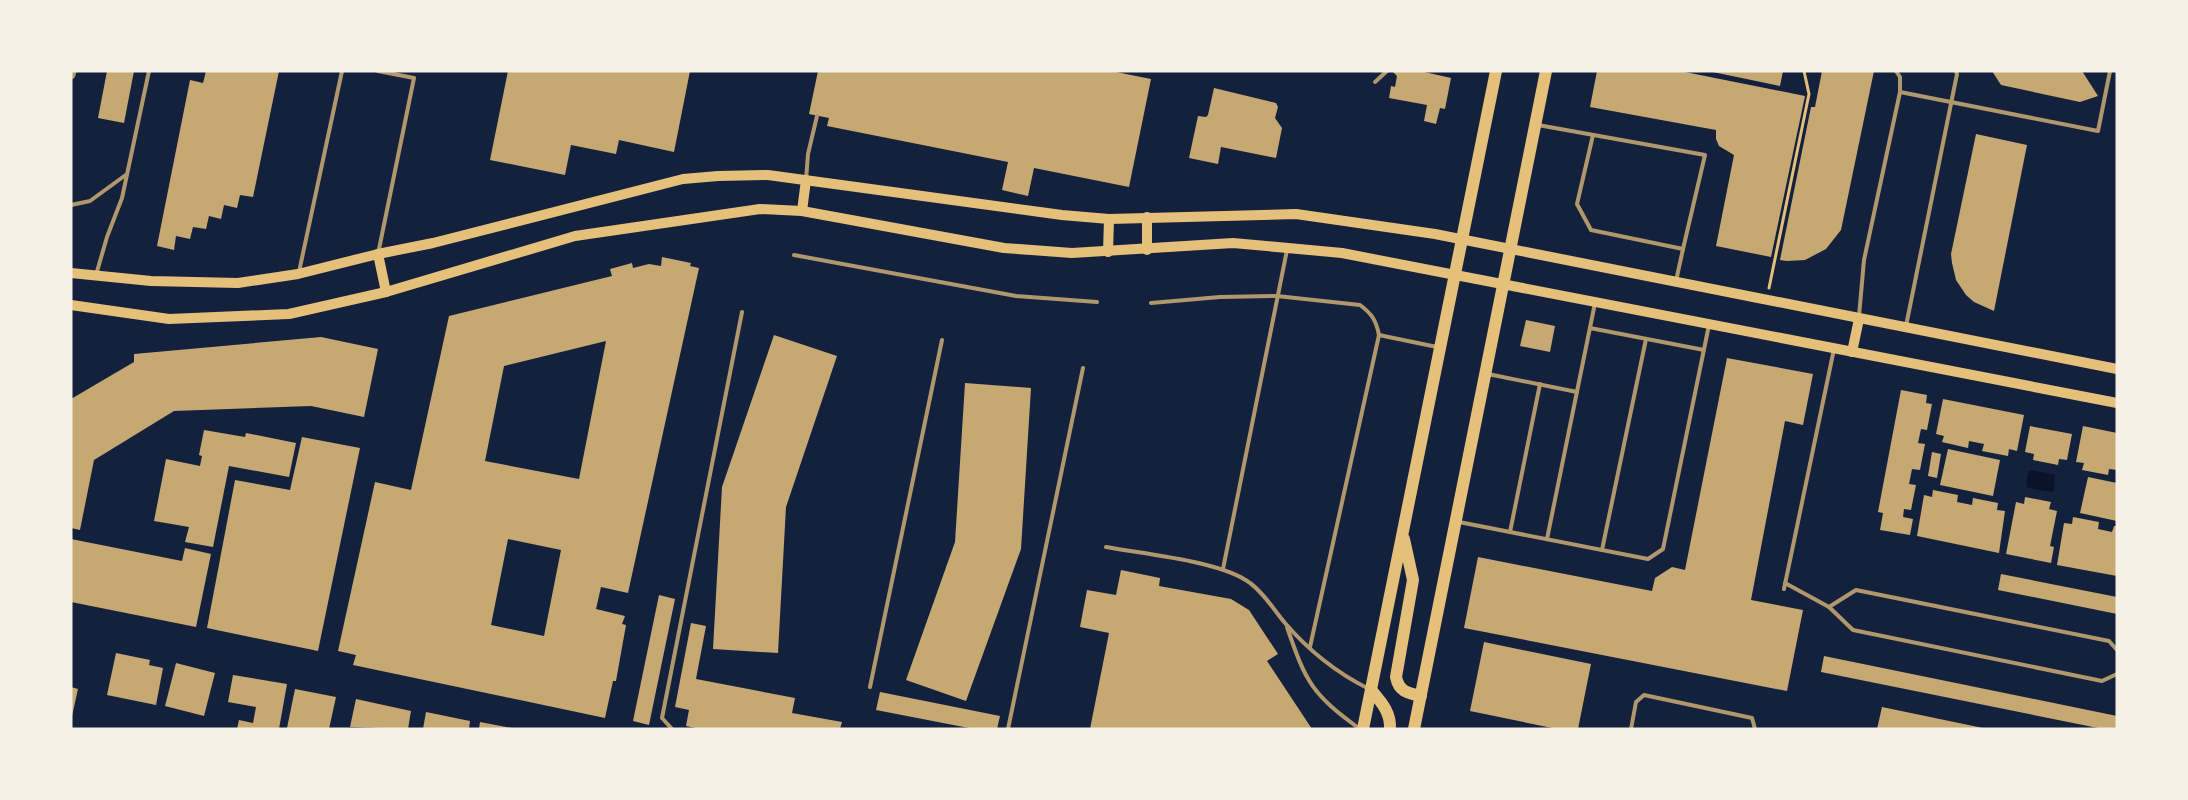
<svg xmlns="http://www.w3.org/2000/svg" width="2188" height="800" font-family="Poppins,sans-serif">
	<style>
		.water { fill: #0b132b }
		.building { fill: #c6a872; fill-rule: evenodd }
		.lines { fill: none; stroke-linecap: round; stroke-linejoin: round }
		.path { stroke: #e5c07b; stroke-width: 3 }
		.service { stroke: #b1986c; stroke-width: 4 }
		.tertiary { stroke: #b1986c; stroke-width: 9 }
		.secondary { stroke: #e5c07b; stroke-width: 10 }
		.primary { stroke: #e5c07b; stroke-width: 12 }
	</style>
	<rect width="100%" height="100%" fill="#14213d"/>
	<path class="water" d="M 2032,470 L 2055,475 L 2054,490 L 2052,492 L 2028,488 L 2026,484 L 2028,472 Z"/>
	<g class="building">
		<path d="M 107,71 L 134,71 L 124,123 L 98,118 Z"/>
		<path d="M 206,71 L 279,71 L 253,197 L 240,195 L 237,208 L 224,205 L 221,219 L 209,216 L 206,229 L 193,227 L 190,239 L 176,236 L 174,250 L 157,246 L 190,80 L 203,83 Z"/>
		<path d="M 508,71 L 690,71 L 674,152 L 619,140 L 616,154 L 571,145 L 565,175 L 490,160 Z"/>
		<path d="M 818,71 L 1111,71 L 1151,79 L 1129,187 L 1034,168 L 1028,196 L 1002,190 L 1008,162 L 827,126 L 829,118 L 809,114 Z"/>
		<path d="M 1392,71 L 1420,71 L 1451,78 L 1445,109 L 1440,108 L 1436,124 L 1424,121 L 1427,105 L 1389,98 L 1391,86 L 1395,87 L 1397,76 Z"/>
		<path d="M 1597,71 L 1680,71 L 1805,96 L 1771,257 L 1716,246 L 1734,155 L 1719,146 L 1716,139 L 1716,130 L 1590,107 Z"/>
		<path d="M 1708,71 L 1783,71 L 1780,86 Z"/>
		<path d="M 1822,71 L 1874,71 L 1841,230 L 1826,249 L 1805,260 L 1787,261 L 1780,260 L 1811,107 L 1815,107 Z"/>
		<path d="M 1992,71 L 2082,71 L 2098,96 L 2080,102 L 2001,85 Z"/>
		<path d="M 1214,88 L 1276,103 L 1278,107 L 1275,118 L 1282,128 L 1276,158 L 1221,147 L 1218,164 L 1189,158 L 1198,116 L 1206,117 L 1208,115 Z"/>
		<path d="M 1976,134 L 2027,145 L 1994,311 L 1974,302 L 1966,295 L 1956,280 L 1952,263 L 1951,254 Z"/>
		<path d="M 662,257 L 691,263 L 690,266 L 699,268 L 628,593 L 601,587 L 596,609 L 625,616 L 622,624 L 626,625 L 616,681 L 613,681 L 605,718 L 353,665 L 356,655 L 338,651 L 375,482 L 411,490 L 449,316 L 612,276 L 610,269 L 632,263 L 633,268 L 649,264 L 661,266 ZM 606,341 L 579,479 L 485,461 L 504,366 ZM 508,539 L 561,550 L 544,636 L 491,625 Z"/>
		<path d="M 1526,320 L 1555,326 L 1550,352 L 1520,346 Z"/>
		<path d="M 774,335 L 837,356 L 786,507 L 778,653 L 713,649 L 722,487 Z"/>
		<path d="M 321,337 L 378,349 L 364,417 L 311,406 L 174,411 L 94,460 L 80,530 L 71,528 L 71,399 L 134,362 L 134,354 Z"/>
		<path d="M 1727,358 L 1813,374 L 1803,425 L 1785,421 L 1751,600 L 1803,610 L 1787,691 L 1464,628 L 1478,557 L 1652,591 L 1655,578 L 1672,567 L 1685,570 Z"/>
		<path d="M 965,383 L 1031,388 L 1021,549 L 966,701 L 906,680 L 955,542 Z"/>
		<path d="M 1901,390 L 1927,395 L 1926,403 L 1932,404 L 1927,430 L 1921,429 L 1918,443 L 1925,444 L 1920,470 L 1912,469 L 1909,484 L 1916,485 L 1911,510 L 1904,509 L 1903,517 L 1913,519 L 1910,535 L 1880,530 L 1883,513 L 1878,512 Z"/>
		<path d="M 1943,399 L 2024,415 L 2017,451 L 2009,449 L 2008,456 L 1982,451 L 1984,444 L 1969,441 L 1968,448 L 1942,442 L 1944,436 L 1936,434 Z"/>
		<path d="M 2030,426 L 2072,434 L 2067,460 L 2059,459 L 2058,465 L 2033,460 L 2034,454 L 2025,452 Z"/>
		<path d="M 2083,426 L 2117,433 L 2117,470 L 2109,469 L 2108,475 L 2082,470 L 2084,463 L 2076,462 Z"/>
		<path d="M 204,430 L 245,437 L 246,433 L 296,443 L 289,477 L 229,466 L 213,547 L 185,542 L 189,527 L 154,521 L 166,459 L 200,466 L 202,456 L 199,455 Z"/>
		<path d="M 302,437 L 360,448 L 318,651 L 207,628 L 235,480 L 290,490 Z"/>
		<path d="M 1948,449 L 2000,460 L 1993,496 L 1940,485 Z"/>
		<path d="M 1932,452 L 1941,454 L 1937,478 L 1928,476 Z"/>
		<path d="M 2088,477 L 2117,483 L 2117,521 L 2080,513 Z"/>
		<path d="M 1933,490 L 1958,495 L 1957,502 L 1972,505 L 1973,498 L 1998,503 L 1997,510 L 2005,511 L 1999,553 L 1917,536 L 1924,495 L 1932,497 Z"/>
		<path d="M 2025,497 L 2051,502 L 2049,509 L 2057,511 L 2050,546 L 2054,547 L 2051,563 L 2006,554 L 2016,502 L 2024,504 Z"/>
		<path d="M 2073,517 L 2099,522 L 2098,529 L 2112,532 L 2114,526 L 2117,526 L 2117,576 L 2057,565 L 2064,523 L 2072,524 Z"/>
		<path d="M 71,539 L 182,561 L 185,548 L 211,554 L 196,627 L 71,602 Z"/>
		<path d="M 1121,570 L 1160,578 L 1159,586 L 1231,599 L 1249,610 L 1278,654 L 1267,661 L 1312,729 L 1090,729 L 1109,633 L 1080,627 L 1087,590 L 1116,595 Z"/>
		<path d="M 2001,574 L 2117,597 L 2117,614 L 1998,590 Z"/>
		<path d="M 659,595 L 675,599 L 649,725 L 633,721 Z"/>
		<path d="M 691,623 L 706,626 L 696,679 L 795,698 L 792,713 L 842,722 L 840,729 L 700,729 L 686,726 L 689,710 L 675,707 Z"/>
		<path d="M 1484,642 L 1591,664 L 1578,729 L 1557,729 L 1470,711 Z"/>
		<path d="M 116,653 L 150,660 L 149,665 L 163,668 L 156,705 L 107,695 Z"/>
		<path d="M 1824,656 L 2117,716 L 2117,729 L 2103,729 L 1821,672 Z"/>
		<path d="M 176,663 L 215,673 L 204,716 L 165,706 Z"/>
		<path d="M 233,675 L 287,684 L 279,729 L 237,729 L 239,720 L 253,723 L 256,707 L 228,702 Z"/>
		<path d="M 71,687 L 78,689 L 72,716 L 71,716 Z"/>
		<path d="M 295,689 L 336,697 L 329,729 L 287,728 Z"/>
		<path d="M 880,692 L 1000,716 L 997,729 L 974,729 L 876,710 Z"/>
		<path d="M 356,699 L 411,711 L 408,729 L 350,727 Z"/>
		<path d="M 1882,707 L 1983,728 L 1983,729 L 1877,729 Z"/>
		<path d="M 426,712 L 470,721 L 469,729 L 423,729 Z"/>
		<path d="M 480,722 L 512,728 L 512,729 L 479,729 Z"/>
	</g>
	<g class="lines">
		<path class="path" d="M 1769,288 L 1809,94 L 1804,71"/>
		<g class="service">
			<path d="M 378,71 L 414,78 L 378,254"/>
			<path d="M 1375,82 L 1387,71"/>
			<path d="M 1900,92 L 2098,131 L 2110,71"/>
			<path d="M 1538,125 L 1705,155 L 1683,249"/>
			<path d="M 1593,135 L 1577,204 L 1591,230 L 1683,249 L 1676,281"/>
			<path d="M 806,180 L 808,154 L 817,116"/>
			<path d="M 71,205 L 90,201 L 127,174"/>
			<path d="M 794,255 L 1016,296 L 1097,302"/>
			<path d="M 299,272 L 342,71"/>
			<path d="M 96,275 L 107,237 L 122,198 L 149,71"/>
			<path d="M 1151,303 L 1220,297 L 1277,296 L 1360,305 C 1372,314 1376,320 1379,335 L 1310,647"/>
			<path d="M 1859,316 L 1864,260 L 1900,92 L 1900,77 L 1896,71"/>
			<path d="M 1906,326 L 1957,74 L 1956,71"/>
			<path d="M 1590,328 L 1704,350"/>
			<path d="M 1379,335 L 1437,347"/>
			<path d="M 1488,374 L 1577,392"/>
			<path d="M 1459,522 L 1648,559 L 1663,549 L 1709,325"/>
			<path d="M 1510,532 L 1540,384"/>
			<path d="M 1547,539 L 1595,303"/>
			<path d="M 1106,547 C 1143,554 1222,561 1250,583 C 1264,593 1274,610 1285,623 C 1309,651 1337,673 1369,689"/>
			<path d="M 1602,550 L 1646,339"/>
			<path d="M 1223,569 L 1287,250"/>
			<path d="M 1785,583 L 1829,607 L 1853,630 L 2102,681 L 2117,674"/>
			<path d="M 1784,589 L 1834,349"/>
			<path d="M 1829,607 L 1856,590 L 2109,641 L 2117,650"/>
			<path d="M 1287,627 C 1306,683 1312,694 1360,729"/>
			<path d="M 870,687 L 942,340"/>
			<path d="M 672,729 L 662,718 L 742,312"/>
			<path d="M 1008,729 L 1083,368"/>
			<path d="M 1631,729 L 1636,702 L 1644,695 L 1752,718 L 1755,729"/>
		</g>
		<path class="tertiary" d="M 71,75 L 72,71"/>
		<g class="secondary">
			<path d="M 802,211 L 806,180"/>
			<path d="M 1147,217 L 1147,250"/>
			<path d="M 1108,252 L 1109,219"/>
			<path d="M 378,254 L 386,292"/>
			<path d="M 71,273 L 151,281 L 238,283 L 298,274 L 378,254 L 433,243 L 683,179 L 718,176 L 768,175 L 1062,215 L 1109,219 L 1296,214 L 1435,234 L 2117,369"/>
			<path d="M 71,305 L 169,319 L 289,314 L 386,292 L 575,236 L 760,209 L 802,211 L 1004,248 L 1072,253 L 1233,243 L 1342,253 L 2117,403"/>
			<path d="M 1852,352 L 1859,319"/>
		</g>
		<g class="primary">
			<path d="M 1404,539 L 1413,580 L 1396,677 C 1399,692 1408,693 1421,696"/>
			<path d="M 1371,690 C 1381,702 1391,712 1390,729"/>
			<path d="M 1363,729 L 1496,71"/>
			<path d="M 1414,729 L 1546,71"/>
		</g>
	</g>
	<rect width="2188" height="800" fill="none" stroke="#f6f1e7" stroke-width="145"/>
</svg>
